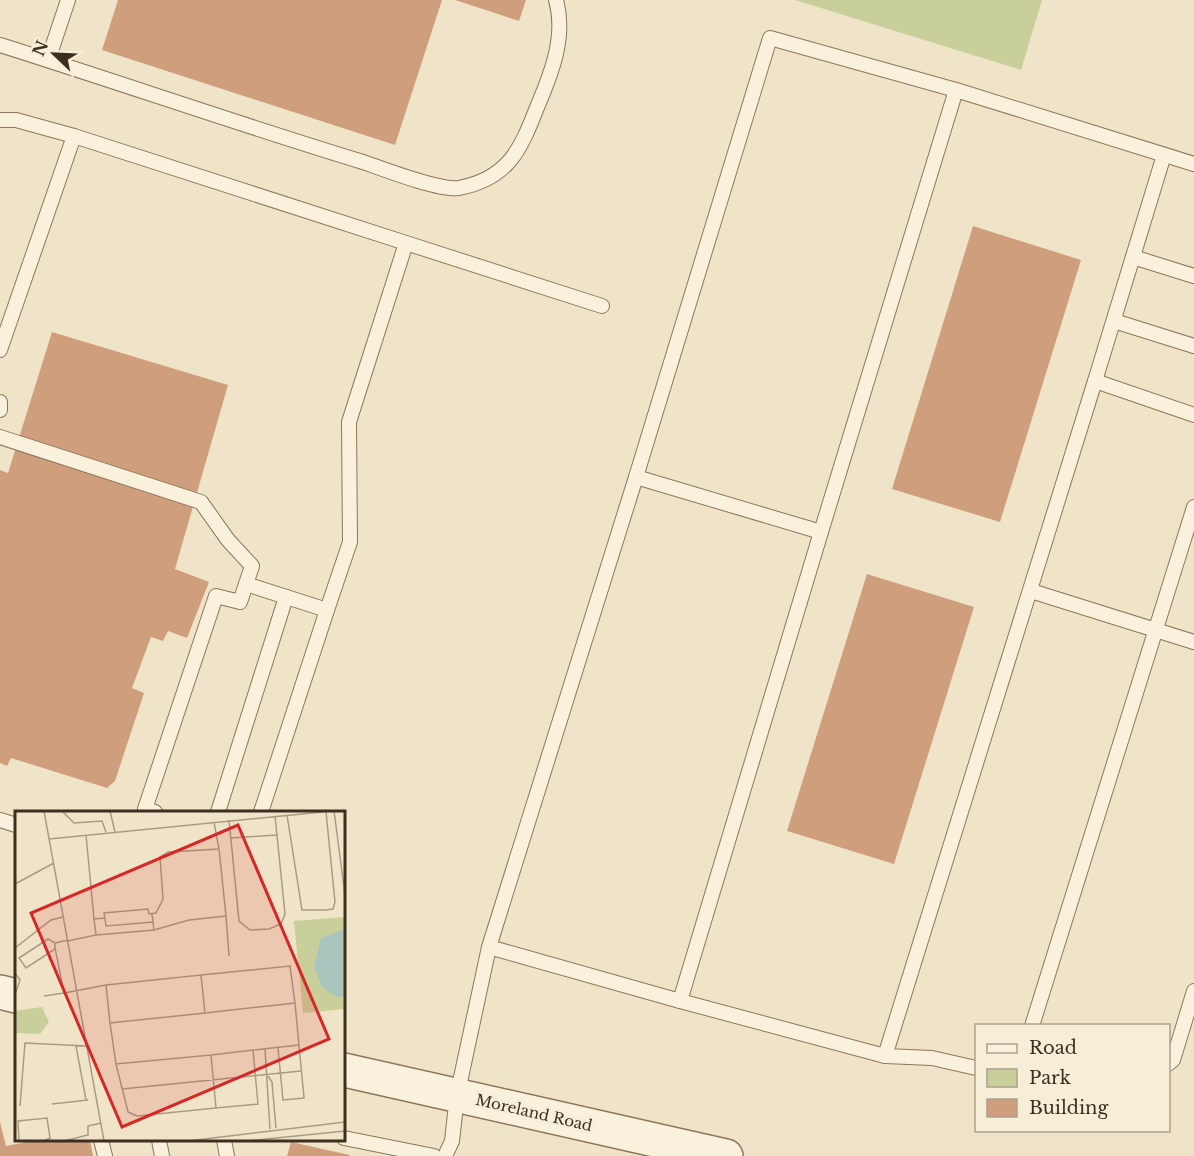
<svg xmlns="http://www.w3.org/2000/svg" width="1194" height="1156" font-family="'Libre Baskerville',serif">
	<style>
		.green { fill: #c9cf9b }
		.building { fill: #cf9f7d }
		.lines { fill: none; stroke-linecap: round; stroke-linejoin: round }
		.service-casing { stroke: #8d765c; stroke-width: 16 }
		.tertiary-casing { stroke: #8d765c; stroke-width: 36 }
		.service { stroke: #faf1dc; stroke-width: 14 }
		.tertiary { stroke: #faf1dc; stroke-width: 33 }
		.labels { text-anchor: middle; stroke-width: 6; stroke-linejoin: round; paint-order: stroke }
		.street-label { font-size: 15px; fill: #3d2e20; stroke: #f7eed8 }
		.inset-road { fill: none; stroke: #a89b85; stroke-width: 1.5 }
		.view { fill: #d62828; fill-opacity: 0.15; stroke: #d62828; stroke-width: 3 }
		.inset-edge { fill: none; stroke: #3d2e20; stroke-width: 3 }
	</style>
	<rect width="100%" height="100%" fill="#f0e4c8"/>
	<path class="green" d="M 795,0 L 1042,0 L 1021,70 Z"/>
	<g class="building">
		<path d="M 118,0 L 442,0 L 395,145 L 102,50 Z"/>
		<path d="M 455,0 L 526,0 L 519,21 Z"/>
		<path d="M 973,226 L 1081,260 L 1000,522 L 892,489 Z"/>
		<path d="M 52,332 L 228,385 L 175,569 L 209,582 L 187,638 L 168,631 L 163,641 L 151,637 L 132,688 L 144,693 L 115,781 L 107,788 L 11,758 L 7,766 L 0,763 L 0,470 L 8,473 Z"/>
		<path d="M 867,574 L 974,607 L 894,864 L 787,831 Z"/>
		<path d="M 0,1122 L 6,1146 L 37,1140 L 90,1140 L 93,1156 L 0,1156 Z"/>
		<path d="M 291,1142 L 350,1155 L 350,1156 L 287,1156 Z"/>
	</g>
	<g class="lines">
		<g class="service-casing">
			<g id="service">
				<path d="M 0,45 C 121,83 241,125 363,162 C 383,169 440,191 459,188 C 510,178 521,148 538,105 C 552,72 566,36 556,0"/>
				<path d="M 48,60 L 68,0"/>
				<path d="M 956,90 L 1194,164"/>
				<path d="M 0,120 L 16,120 L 74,136 L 0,350"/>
				<path d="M 74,136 L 406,243 L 349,422 L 350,542 L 327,610"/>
				<path d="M 406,243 L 602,306"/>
				<path d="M 1133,257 L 1194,276"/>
				<path d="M 1114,321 L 1194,346"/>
				<path d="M 1095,381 L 1164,155"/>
				<path d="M 0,402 L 0,410"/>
				<path d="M 0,437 L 201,502 L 228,540 L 252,566 L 240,602 L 216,596 L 145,809 L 155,812"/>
				<path d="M 636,477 L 770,38 L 956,90 L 821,532"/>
				<path d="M 246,584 L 327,610 L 261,812"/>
				<path d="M 1031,591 L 1194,642"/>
				<path d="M 218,812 L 286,597"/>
				<path d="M 0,820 L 16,825"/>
				<path d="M 680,1001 L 885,1056 L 1095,381 L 1194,415"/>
				<path d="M 1032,1026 L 1194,507"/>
				<path d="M 885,1056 L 932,1058 L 976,1068"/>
				<path d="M 1168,1064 L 1173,1060 L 1194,991"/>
				<path d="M 344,1138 L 434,1156"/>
				<path d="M 101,1140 L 105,1156"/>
				<path d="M 159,1140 L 162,1156"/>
				<path d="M 224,1140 L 227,1156"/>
				<path d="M 445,1156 L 452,1141 L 457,1096 L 489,947 L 636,477 L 821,532 L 680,1001 L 489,947"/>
			</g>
		</g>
		<g class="tertiary-casing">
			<g id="tertiary">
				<path d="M 0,992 L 16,996"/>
				<path d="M 344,1070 L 726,1156"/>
			</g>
		</g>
		<use href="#service" class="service"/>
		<use href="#tertiary" class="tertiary"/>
	</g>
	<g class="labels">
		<g class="street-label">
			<text transform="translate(534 1113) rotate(13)" y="5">Moreland Road</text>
		</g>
	</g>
	<g transform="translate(15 811)">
		<rect width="330" height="330" fill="#f0e4c8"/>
		<path d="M 330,106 L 330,198 L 288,202 L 279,110 ZM 27,196 L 34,211 L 25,223 L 0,222 L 0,200 Z" fill="#c9cf9b"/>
		<path d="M 330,118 L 330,185 L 322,186 L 307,176 L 299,156 L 306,127 Z" fill="#a9c4bc"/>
		<path class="inset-road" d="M 29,0 L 89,330M 47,0 L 59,12 L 87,10 L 91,21M 95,0 L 100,21M 319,0 L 330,84M 272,4 L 287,99 L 311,99 L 318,98 L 320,91 L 311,1M 214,9 L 224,110 L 235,119 L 254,118 L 266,113 L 270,103 L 260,5M 71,24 L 79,108 L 90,107 L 89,102 L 133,98 L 134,103 L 141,102 L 148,88 L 145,46 L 153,41 L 204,38 L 199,11M 216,27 L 262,24M 34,28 L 317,0M 0,73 L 39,52M 211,105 L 214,145M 90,107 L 91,115 L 138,111M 139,119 L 174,109 L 211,105 L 204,38M 81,124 L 139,119 L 137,103M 53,129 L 40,132 L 40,137 L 49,182 L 91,174 L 186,164 L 190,202 L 95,212 L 91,174M 53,130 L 81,124 L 79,108M 40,132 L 33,128 L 4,147 L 11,157 L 40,138M 0,137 L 36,109 L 48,106M 0,162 L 5,169 L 0,184M 186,164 L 275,155 L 280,192 L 190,202M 29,185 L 49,182M 95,212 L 101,253 L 196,244 L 201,297 L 243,293 L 238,239 L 196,244M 61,235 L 71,289M 263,237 L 268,289 L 289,287 L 280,192M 250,238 L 255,318M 238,239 L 284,234M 101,253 L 113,301 L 122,305 L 201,297M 253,265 L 257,271 L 261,317M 107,278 L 286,260M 37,293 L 73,289M 5,295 L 10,232 L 72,235M 4,330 L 3,310 L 32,307 L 35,327 L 29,330M 49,330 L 73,324 L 73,315 L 86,312M 173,330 L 330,311M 232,330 L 330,320"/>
		<path class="view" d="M 223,14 L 314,228 L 107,316 L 16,102 Z"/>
		<rect width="330" height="330" class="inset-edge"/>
	</g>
	<rect x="975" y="1024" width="195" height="108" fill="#f7eed8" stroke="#ada18e" stroke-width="1.5"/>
	<rect x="987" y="1044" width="30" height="9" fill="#faf1dc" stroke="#ada18e" stroke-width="1.5"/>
	<text x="1029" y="1054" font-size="18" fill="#3d2e20">Road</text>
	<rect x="987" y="1069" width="30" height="18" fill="#c9cf9b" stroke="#ada18e" stroke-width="1.5"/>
	<text x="1029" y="1084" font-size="18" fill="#3d2e20">Park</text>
	<rect x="987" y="1099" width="30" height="18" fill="#cf9f7d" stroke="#ada18e" stroke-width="1.5"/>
	<text x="1029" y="1114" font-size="18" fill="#3d2e20">Building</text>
	<g transform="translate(54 54) rotate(293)" stroke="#f7eed8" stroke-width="4.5" paint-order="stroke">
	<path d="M0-4.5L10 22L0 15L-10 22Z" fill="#3d2e20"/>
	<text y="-9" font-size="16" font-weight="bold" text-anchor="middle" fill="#3d2e20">N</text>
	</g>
</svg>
